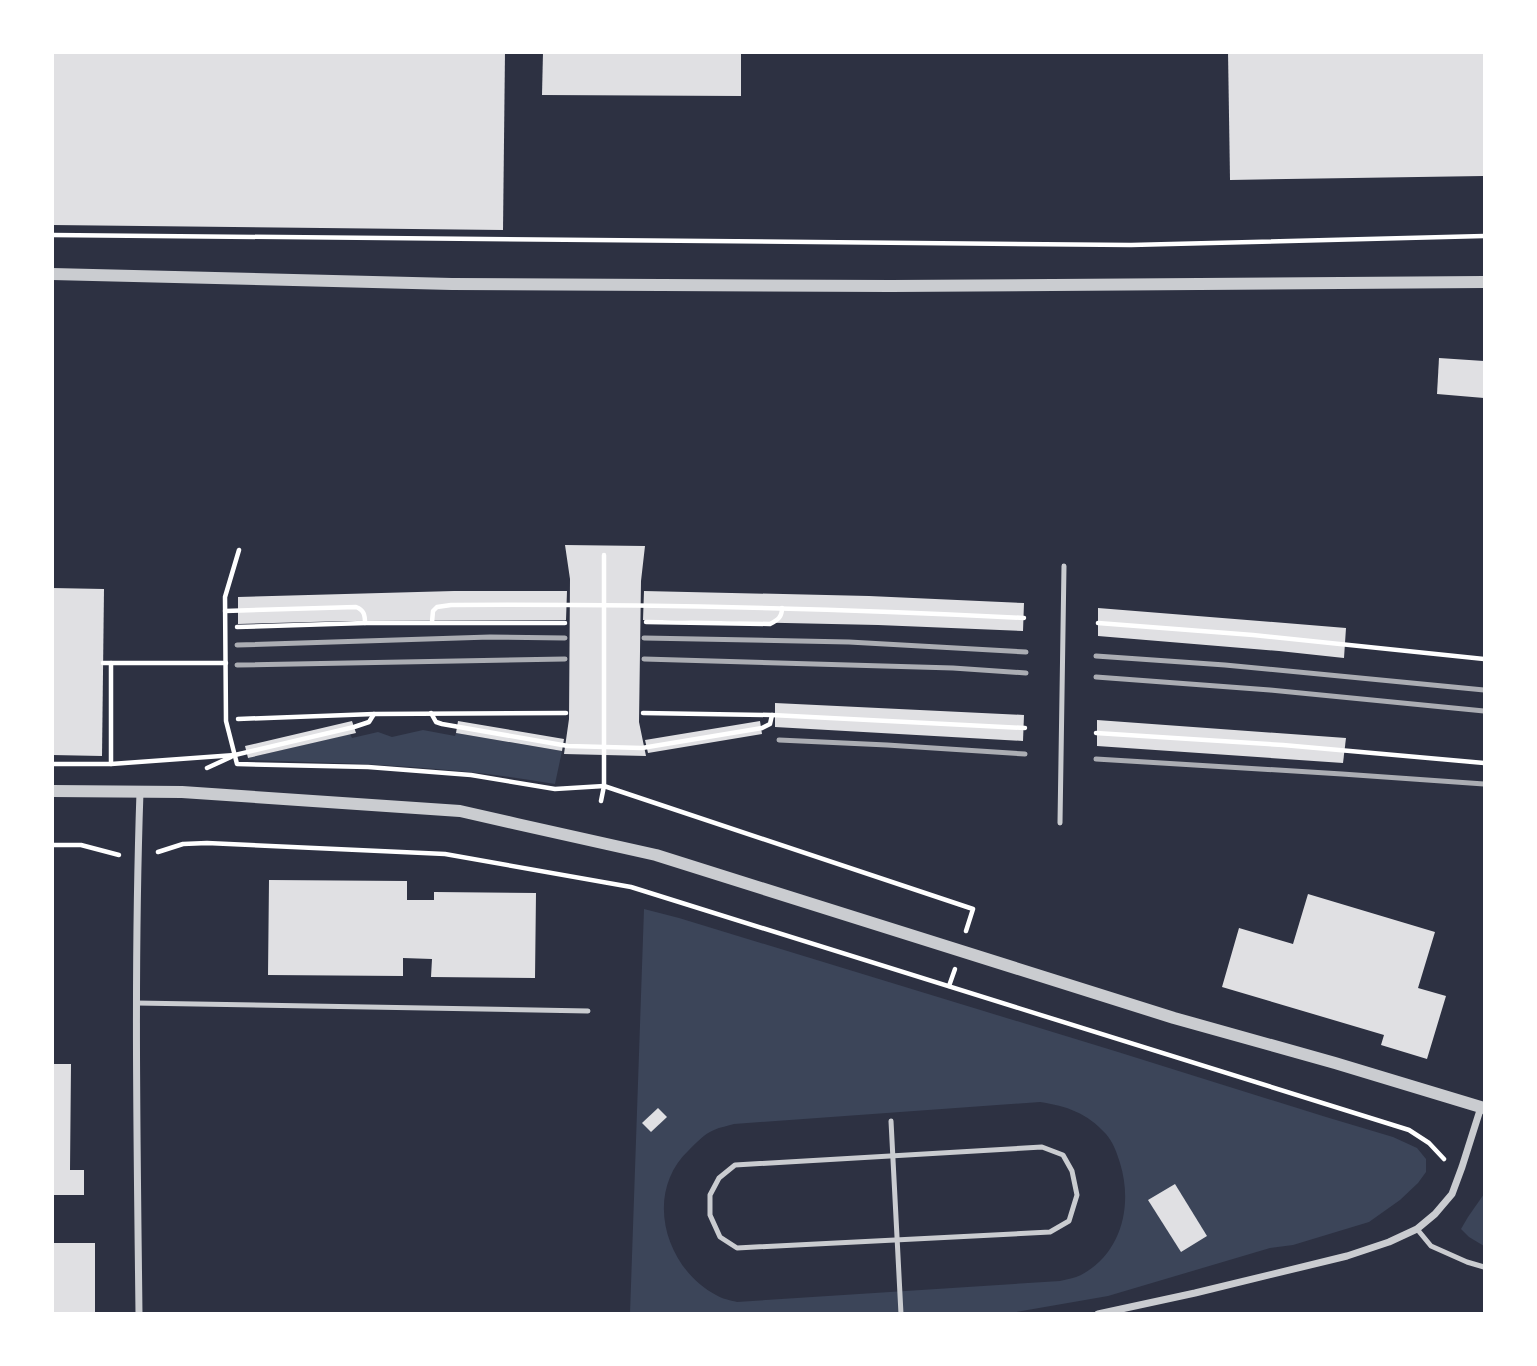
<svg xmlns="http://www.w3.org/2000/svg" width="1537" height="1366" font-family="Spectral,serif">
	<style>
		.green { fill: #3c4559; fill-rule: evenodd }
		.building { fill: #e0e0e3 }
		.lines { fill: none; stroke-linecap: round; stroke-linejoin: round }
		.path { stroke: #fff; stroke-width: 4.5 }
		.service { stroke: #caccd0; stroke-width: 5 }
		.minor { stroke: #caccd0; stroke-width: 7 }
		.tertiary { stroke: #caccd0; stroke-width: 12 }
		.rail { stroke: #abadb3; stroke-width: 5 }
	</style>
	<rect width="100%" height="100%" fill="#2d3142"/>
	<g class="green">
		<path d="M 423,730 L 455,736 L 456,733 L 562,751 L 555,784 C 454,766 352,763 249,760 L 248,758 L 350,734 L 352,738 L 378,732 L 392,737 Z"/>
		<path d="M 644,909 L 679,918 L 1118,1052 L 1326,1117 L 1393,1137 L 1417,1148 L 1426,1159 L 1426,1172 L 1418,1183 L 1400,1200 L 1369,1222 L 1293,1245 L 1270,1248 L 1108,1296 L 1005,1314 L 630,1314 ZM 1040,1102 C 1067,1106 1087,1113 1106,1134 C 1113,1142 1117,1153 1120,1163 C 1133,1205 1122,1253 1081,1275 C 1075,1278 1067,1279 1060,1281 L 737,1302 C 730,1300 722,1299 716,1295 C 665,1268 643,1193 689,1150 C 696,1143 704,1134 714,1130 C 720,1127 728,1126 734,1124 Z"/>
		<path d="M 1484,1194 L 1484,1246 L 1469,1237 L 1461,1229 L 1468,1217 Z"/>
	</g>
	<g class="building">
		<path d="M 52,52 L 505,52 L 503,230 L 52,225 Z"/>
		<path d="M 543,52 L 741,52 L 741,96 L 542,95 Z"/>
		<path d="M 1228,52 L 1484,52 L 1484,176 L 1230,180 Z"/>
		<path d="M 1439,358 L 1484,361 L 1484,398 L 1437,394 Z"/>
		<path d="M 565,545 L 645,546 L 641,581 L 639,722 L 646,756 L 564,754 L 569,719 L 570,579 Z"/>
		<path d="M 52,588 L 104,589 L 102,756 L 52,755 Z"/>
		<path d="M 454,591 L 567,591 L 566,620 L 348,621 L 238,624 L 238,597 Z"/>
		<path d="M 644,591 L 869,596 L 1024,603 L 1023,631 L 878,625 L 643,620 Z"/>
		<path d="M 1098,608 L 1346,628 L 1344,658 L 1279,651 L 1098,636 Z"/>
		<path d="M 775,703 L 1024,715 L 1023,741 L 775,727 Z"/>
		<path d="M 1097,720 L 1346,738 L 1343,763 L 1097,746 Z"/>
		<path d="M 352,721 L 356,733 L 248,758 L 245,746 Z"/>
		<path d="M 458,721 L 564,739 L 562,751 L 456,733 Z"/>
		<path d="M 760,721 L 762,734 L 648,753 L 645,740 Z"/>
		<path d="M 269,880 L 407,881 L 407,900 L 434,900 L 434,892 L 536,893 L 535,978 L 431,977 L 432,959 L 403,958 L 403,976 L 268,975 Z"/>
		<path d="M 1308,894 L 1435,932 L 1418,988 L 1446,996 L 1427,1059 L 1381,1045 L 1384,1035 L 1222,987 L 1239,928 L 1293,944 Z"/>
		<path d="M 52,1064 L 71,1064 L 70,1170 L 84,1170 L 84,1195 L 52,1195 Z"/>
		<path d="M 658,1108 L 667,1117 L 651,1132 L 642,1123 Z"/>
		<path d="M 1175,1184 L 1207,1236 L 1181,1252 L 1148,1200 Z"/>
		<rect x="52" y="1243" width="43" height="71"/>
	</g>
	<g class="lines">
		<g class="path">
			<path d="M 52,235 L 1131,245 L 1484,236"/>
			<path d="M 239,550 L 225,597 L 226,721 L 237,764 L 368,767 L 471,775 L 555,789 L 604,786 L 973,909 L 966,931"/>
			<path d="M 225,611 L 356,607 C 364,610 365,615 365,623"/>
			<path d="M 432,622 L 433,611 L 437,607 L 451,605 C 643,604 833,608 1024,618"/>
			<path d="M 646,622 L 770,624 C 778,620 782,617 782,608"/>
			<path d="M 1098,623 L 1253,635 L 1484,659"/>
			<path d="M 237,627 L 365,623 L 565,623"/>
			<path d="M 103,663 L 226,663"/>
			<path d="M 111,663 L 111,764"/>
			<path d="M 431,713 L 436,722 L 442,724 L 568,746 L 642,748 L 762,728 L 770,724 L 772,715"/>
			<path d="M 643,713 L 772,715 L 1025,728"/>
			<path d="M 238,719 L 374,714 L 566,713"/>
			<path d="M 1096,733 L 1283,745 L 1484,763"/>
			<path d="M 52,764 L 111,764 L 235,755 L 354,727 L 369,722 L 374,714"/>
			<path d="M 207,768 L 231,757"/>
			<path d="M 601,801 L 604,786 L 604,555"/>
			<path d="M 52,845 L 81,845 L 119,855"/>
			<path d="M 158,852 L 183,844 L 207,843 L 445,854 L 631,887 L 1409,1130 L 1429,1143 L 1444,1159"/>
			<path d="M 949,986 L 955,969"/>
		</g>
		<g class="service">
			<path d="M 1060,823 L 1064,566"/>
			<path d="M 136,1003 L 588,1011"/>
			<path d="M 891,1121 L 901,1314"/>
			<path d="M 1042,1147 L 1063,1155 L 1072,1171 L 1077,1195 L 1069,1221 L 1050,1232 L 737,1248 L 720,1237 L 710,1215 L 710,1195 L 719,1178 L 735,1165 Z"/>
			<path d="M 1417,1229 L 1431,1246 L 1467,1262 L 1484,1267"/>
		</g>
		<g class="minor">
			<path d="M 139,1314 C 137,1140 134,966 140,792"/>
			<path d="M 1098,1314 L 1195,1293 L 1347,1256 L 1389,1242 L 1417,1229 L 1435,1214 L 1452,1194 L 1462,1167 L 1481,1107"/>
		</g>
		<g class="tertiary">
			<path d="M 52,274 L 452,284 L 891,286 L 1484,282"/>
			<path d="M 52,791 L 182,792 L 460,811 L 517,824 L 656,855 L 1174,1018 L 1335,1063 L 1484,1108"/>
		</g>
		<g class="rail">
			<path d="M 644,638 L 849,642 L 1026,652"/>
			<path d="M 237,645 L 490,637 L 565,638"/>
			<path d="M 1096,656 L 1225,665 L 1484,690"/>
			<path d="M 644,659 L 953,668 L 1026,673"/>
			<path d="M 237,665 L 565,659"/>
			<path d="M 1096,677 L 1270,690 L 1484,711"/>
			<path d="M 779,740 L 887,745 L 1025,754"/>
			<path d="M 1096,759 L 1342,774 L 1484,784"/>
		</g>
	</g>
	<rect width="1537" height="1366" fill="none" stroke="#ffffff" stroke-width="108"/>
</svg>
